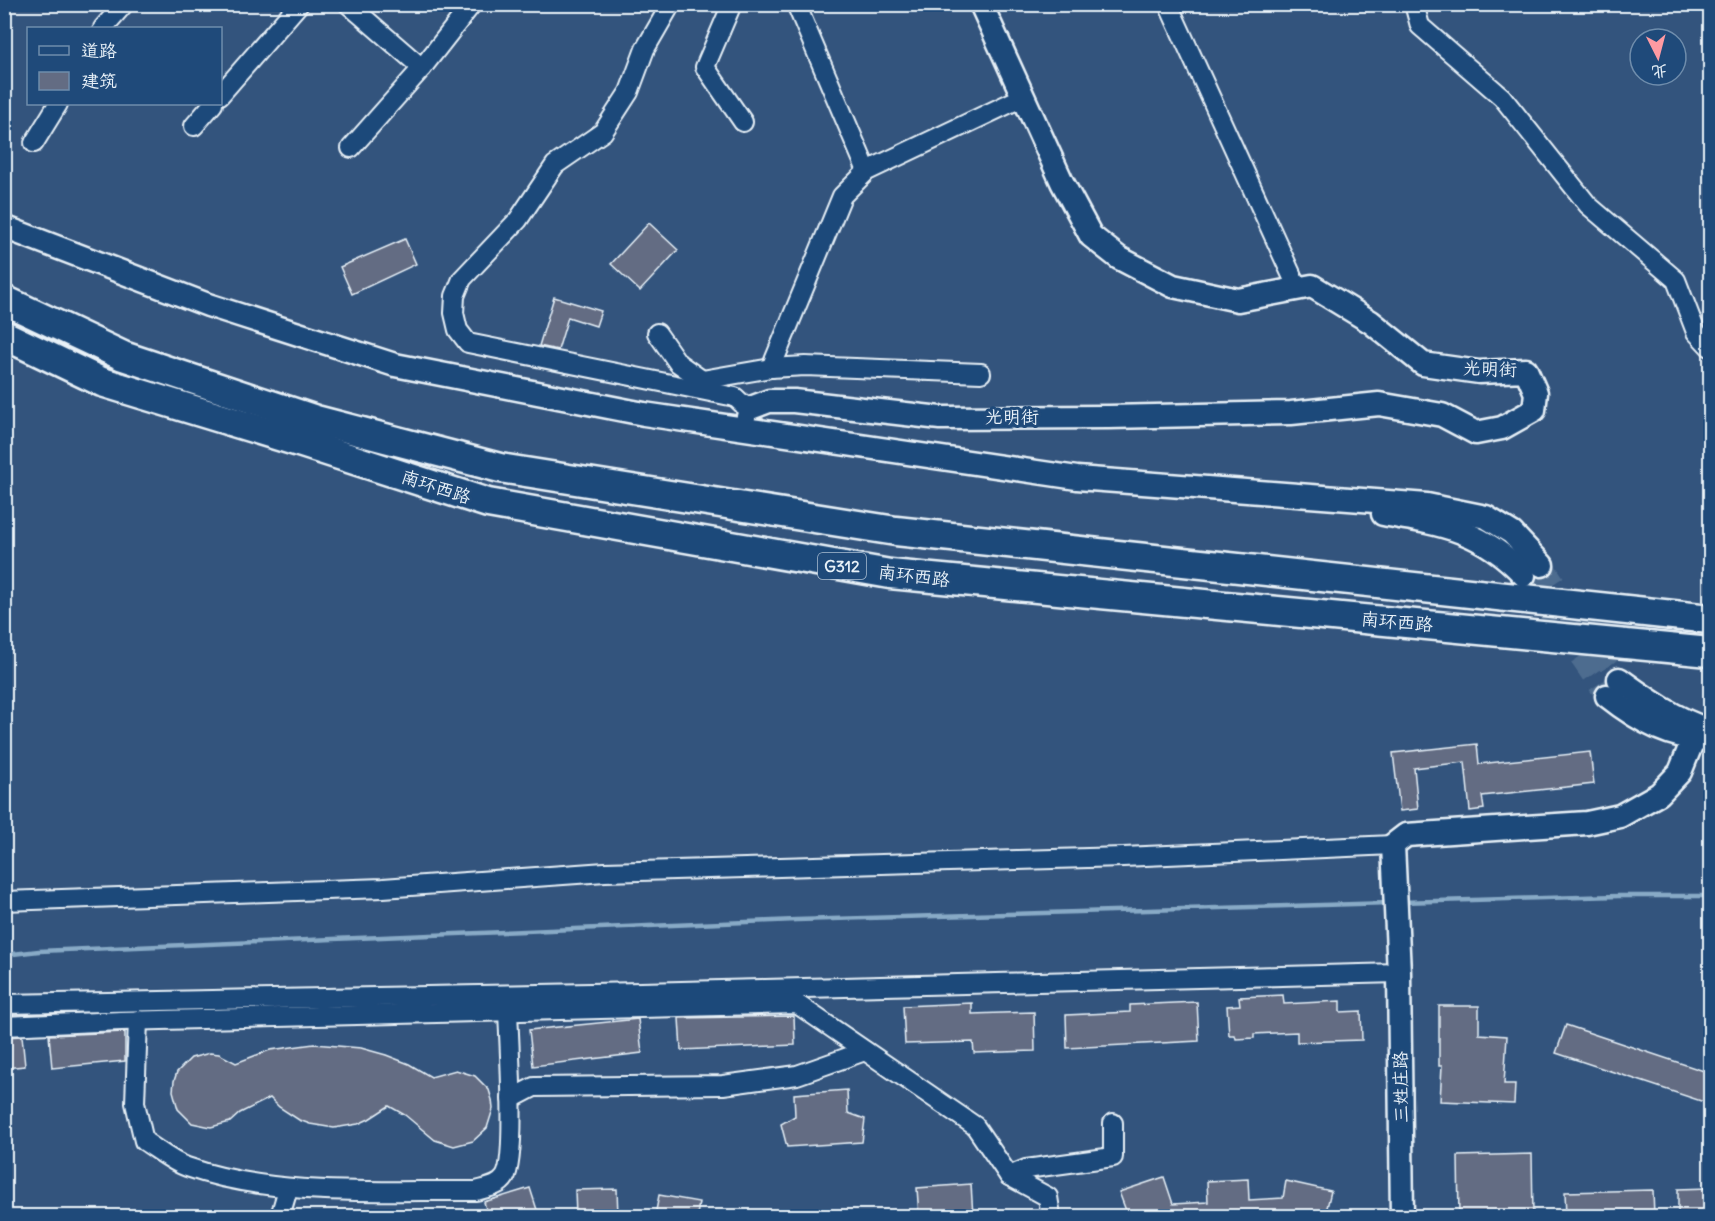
<svg xmlns="http://www.w3.org/2000/svg" width="1715" height="1221" font-family="Delius,'LXGW WenKai TC',sans-serif">
	<style>
		.lines { fill: none; stroke-linecap: round; stroke-linejoin: round }
		.stream { stroke: #88aac6; stroke-width: 4.5 }
		.building { fill: #636c83; stroke: #e8f1f8; stroke-width: 1.5 }
		.tertiary-tunnel { stroke: #4e6c8f; stroke-width: 22; stroke-dasharray: 22 11; stroke-linecap: butt }
		.minor-casing { stroke: #e8f1f8; stroke-width: 22 }
		.tertiary-casing { stroke: #e8f1f8; stroke-width: 27 }
		.trunk-casing { stroke: #e8f1f8; stroke-width: 33 }
		.minor { stroke: #1f4a7a; stroke-width: 18 }
		.tertiary { stroke: #1f4a7a; stroke-width: 22 }
		.trunk { stroke: #1f4a7a; stroke-width: 28 }
		.labels { text-anchor: middle; stroke-width: 6; stroke-linejoin: round; paint-order: stroke }
		.shield { fill: #1f4a7a; stroke: #acbfd2; stroke-width: 1.5 }
		.shield-label { font-size: 16px; font-weight: bold; fill: #e8f1f8 }
		.street-label { font-size: 18px; fill: #e8f1f8; stroke: #1f4a7a }
	</style>
	<rect width="100%" height="100%" fill="#33547d"/>
	<filter id="ink" filterUnits="userSpaceOnUse"><feTurbulence type="fractalNoise" baseFrequency=".0167" numOctaves="2"/><feDisplacementMap in="SourceGraphic" scale="12" xChannelSelector="R" yChannelSelector="G"/><feConvolveMatrix kernelMatrix="1 2 1 2 8 2 1 2 1" color-interpolation-filters="sRGB"/></filter>
	<g filter="url(#ink)">
		<g class="lines">
			<g class="stream">
				<path d="M 1401,902 L 1619,896 L 1710,896"/>
				<path d="M 4,955 L 39,951 L 796,920 L 1390,903"/>
			</g>
		</g>
		<g class="building">
			<path d="M 649,223 L 678,250 L 640,291 L 611,264 Z"/>
			<path d="M 405,239 L 416,264 L 352,294 L 340,267 Z"/>
			<path d="M 554,297 L 601,311 L 596,326 L 568,317 L 558,350 L 539,346 Z"/>
			<path d="M 1477,744 L 1479,764 L 1590,752 L 1594,784 L 1482,796 L 1484,809 L 1470,811 L 1465,762 L 1414,768 L 1418,809 L 1400,811 L 1393,753 Z"/>
			<path d="M 1283,995 L 1284,1004 L 1340,1001 L 1340,1012 L 1361,1011 L 1362,1040 L 1297,1042 L 1297,1032 L 1254,1034 L 1254,1038 L 1236,1039 L 1235,1035 L 1229,1035 L 1227,1006 L 1240,1005 L 1239,997 Z"/>
			<path d="M 1197,1002 L 1199,1041 L 1067,1048 L 1066,1015 L 1130,1012 L 1130,1005 Z"/>
			<path d="M 972,1003 L 972,1014 L 1034,1012 L 1035,1051 L 974,1053 L 973,1042 L 905,1044 L 903,1006 Z"/>
			<path d="M 1439,1006 L 1479,1006 L 1479,1034 L 1507,1036 L 1504,1084 L 1515,1084 L 1514,1104 L 1440,1101 L 1442,1066 L 1439,1066 Z"/>
			<path d="M 794,1016 L 795,1045 L 681,1050 L 679,1018 Z"/>
			<path d="M 638,1019 L 642,1053 L 533,1066 L 529,1030 Z"/>
			<path d="M 1566,1025 L 1710,1073 L 1710,1104 L 1556,1053 Z"/>
			<path d="M 125,1032 L 125,1061 L 52,1068 L 49,1035 Z"/>
			<path d="M 22,1036 L 25,1066 L 4,1068 L 4,1037 Z"/>
			<path d="M 314,1044 L 361,1048 L 386,1055 L 409,1064 L 431,1077 L 456,1070 L 475,1076 L 489,1090 L 492,1100 L 493,1109 L 487,1128 L 473,1141 L 454,1146 L 435,1140 L 405,1115 L 389,1106 L 369,1119 L 358,1124 L 334,1128 L 310,1124 L 299,1120 L 279,1107 L 270,1098 L 240,1113 L 230,1122 L 211,1127 L 192,1123 L 178,1109 L 173,1091 L 174,1081 L 177,1072 L 191,1058 L 210,1053 L 219,1054 L 236,1063 L 270,1050 Z"/>
			<path d="M 847,1090 L 848,1113 L 865,1119 L 862,1142 L 787,1147 L 781,1124 L 795,1116 L 794,1094 Z"/>
			<path d="M 1532,1154 L 1533,1216 L 1459,1216 L 1458,1156 Z"/>
			<path d="M 1164,1177 L 1173,1204 L 1208,1202 L 1207,1181 L 1248,1179 L 1249,1200 L 1283,1198 L 1286,1181 L 1331,1191 L 1325,1216 L 1128,1216 L 1119,1192 Z"/>
			<path d="M 971,1184 L 973,1216 L 919,1216 L 917,1188 Z"/>
			<path d="M 530,1188 L 539,1216 L 488,1216 L 484,1202 Z"/>
			<path d="M 1709,1188 L 1710,1216 L 1678,1216 L 1678,1189 Z"/>
			<path d="M 617,1189 L 618,1216 L 576,1216 L 575,1190 Z"/>
			<path d="M 1653,1190 L 1654,1216 L 1566,1216 L 1565,1192 Z"/>
			<path d="M 659,1195 L 699,1202 L 697,1216 L 655,1216 Z"/>
		</g>
		<g class="lines">
			<g class="tertiary-tunnel">
				<path d="M 1542,565 L 1619,679"/>
				<path d="M 1524,575 L 1607,696"/>
			</g>
			<g class="minor-casing">
				<g id="minor">
					<path d="M 348,4 L 422,68"/>
					<path d="M 671,4 L 645,49 L 629,92 L 603,132 L 555,165 L 518,220 L 462,279 L 455,296 L 454,313 L 458,330 L 468,343 L 735,397 L 748,409 L 745,421"/>
					<path d="M 732,4 L 705,67 L 743,122"/>
					<path d="M 796,4 L 867,171"/>
					<path d="M 1168,4 L 1298,289"/>
					<path d="M 1414,4 L 1420,26 L 1502,97 L 1588,205 L 1676,280 L 1696,332 L 1710,347"/>
					<path d="M 103,28 L 124,4"/>
					<path d="M 220,95 L 299,4"/>
					<path d="M 194,126 L 213,104"/>
					<path d="M 34,143 L 58,104"/>
					<path d="M 351,148 L 422,68 L 472,4"/>
					<path d="M 657,333 L 678,363 L 702,380"/>
					<path d="M 771,368 L 842,196 L 867,171 L 1023,97"/>
					<path d="M 699,389 L 702,380 L 771,368 L 805,366 L 981,373"/>
					<path d="M 4,901 L 383,888 L 605,872 L 1123,857 L 1393,845"/>
					<path d="M 4,1004 L 641,992 L 1399,973"/>
					<path d="M 138,1020 L 135,1103 L 144,1141 C 157,1149 172,1162 187,1167 C 276,1198 382,1190 476,1191 C 486,1188 499,1187 505,1177 C 517,1158 509,1041 508,1011"/>
					<path d="M 4,1026 L 121,1021 L 797,1004 L 975,1126 L 1009,1176 L 1048,1197 L 1051,1216"/>
					<path d="M 511,1099 L 534,1087 L 723,1085 L 797,1075 L 865,1051"/>
					<path d="M 1009,1176 L 1026,1169 L 1113,1157 L 1113,1123"/>
					<path d="M 280,1216 L 288,1189"/>
				</g>
			</g>
			<g class="tertiary-casing">
				<g id="tertiary">
					<path d="M 4,227 L 208,305 L 395,365 L 644,414 L 1077,478 L 1427,505 L 1486,517 L 1512,533 L 1542,565"/>
					<path d="M 748,409 L 769,401 L 794,401 L 940,418 L 1109,417 L 1291,413 L 1379,404 L 1442,415 L 1476,433 L 1502,428 L 1534,410 L 1536,393 L 1526,370 L 1479,372 L 1423,364 L 1371,322 L 1312,286 L 1238,300 L 1173,286 L 1119,258 L 1091,236 L 1062,182 L 981,4"/>
					<path d="M 1383,514 C 1442,524 1482,530 1524,575"/>
					<path d="M 1619,679 C 1648,700 1675,719 1709,730"/>
					<path d="M 1607,696 C 1636,719 1673,742 1710,738"/>
					<path d="M 1402,1216 L 1399,973 L 1393,845 L 1406,835 L 1587,823 L 1620,816 L 1659,794 L 1680,772 L 1693,740 L 1695,726"/>
				</g>
			</g>
			<g class="trunk-casing">
				<g id="trunk">
					<path d="M 4,300 L 123,356 L 316,420 L 500,468 L 896,531 L 1710,619"/>
					<path d="M 4,335 L 102,382 L 302,443 L 488,503 L 890,574 L 1710,652"/>
				</g>
			</g>
			<use href="#minor" class="minor"/>
			<use href="#tertiary" class="tertiary"/>
			<use href="#trunk" class="trunk"/>
		</g>
	</g>
	<g class="labels">
		<rect class="shield" x="818" y="553" width="48" height="26" rx="4.5"/>
		<g class="shield-label">
			<text x="842" y="572">G312</text>
		</g>
		<g class="street-label">
			<text transform="translate(1490 369) rotate(2)" y="6">光明街</text>
			<text x="1012" y="423">光明街</text>
			<text transform="translate(436 487) rotate(18)" y="6">南环西路</text>
			<text transform="translate(914 576) rotate(7)" y="6">南环西路</text>
			<text transform="translate(1397 622) rotate(5)" y="6">南环西路</text>
			<text transform="translate(1401 1087) rotate(-91)" y="6">三姓庄路</text>
		</g>
	</g>
	<rect width="1715" height="1221" fill="none" stroke="#1f4a7a" stroke-width="24"/>
	<rect x="12" y="12" width="1691" height="1197" fill="none" stroke="#e8f1f8" stroke-width="2" filter="url(#ink)"/>
	<rect x="27" y="27" width="195" height="78" fill="#1f4a7a" stroke="#6f8dac" stroke-width="1.5"/>
	<rect x="39" y="46" width="30" height="9" fill="#1f4a7a" stroke="#6f8dac" stroke-width="1.5"/>
	<text x="81" y="57" font-size="18" fill="#e8f1f8">道路</text>
	<rect x="39" y="72" width="30" height="18" fill="#636c83" stroke="#6f8dac" stroke-width="1.5"/>
	<text x="81" y="87" font-size="18" fill="#e8f1f8">建筑</text>
	<g transform="translate(1658 57) rotate(174)"><circle r="28" fill="#1f4a7a" stroke="#6f8dac" stroke-width="1.5"/>
	<path d="M0-4.5L10 22L0 15L-10 22Z" fill="#ff9aa2"/>
	<text y="-9" font-size="16" font-weight="bold" text-anchor="middle" fill="#e8f1f8">北</text>
	</g>
</svg>
